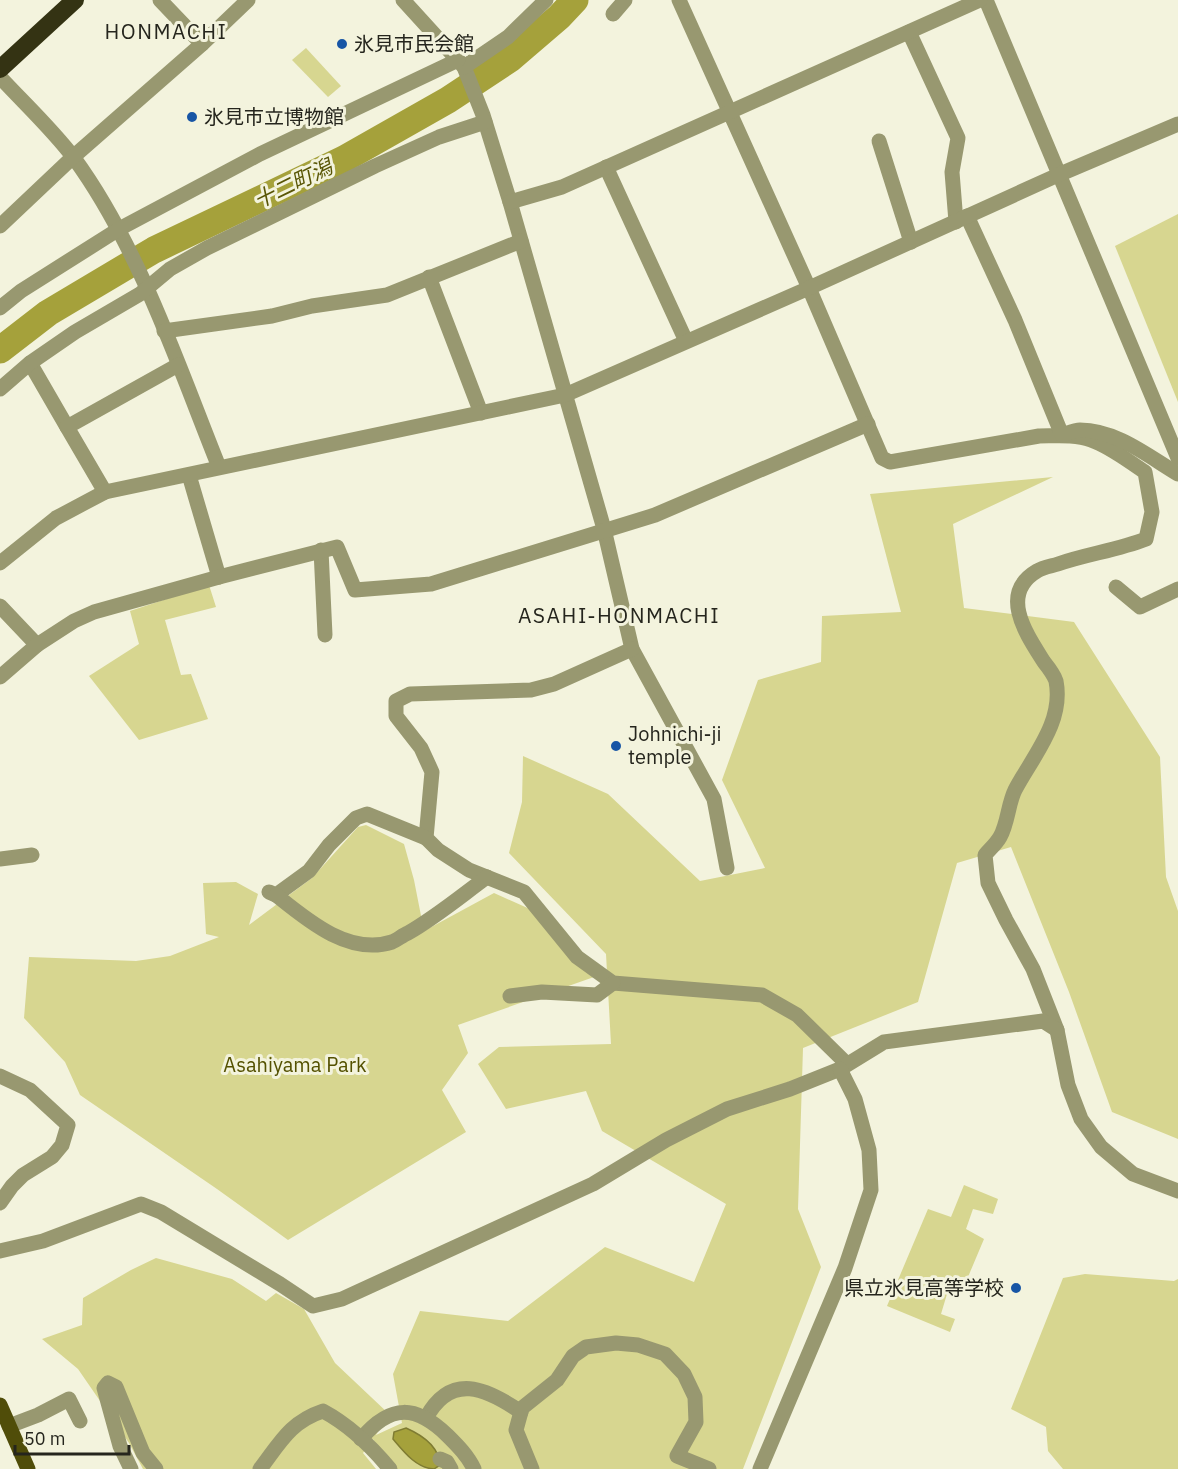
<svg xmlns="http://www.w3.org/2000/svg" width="1178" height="1469" font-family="'IBM Plex Sans','Noto Sans JP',sans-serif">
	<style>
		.green { fill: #d7d690 }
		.water { fill: #a5a13b; stroke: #7f7c32; stroke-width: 1.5 }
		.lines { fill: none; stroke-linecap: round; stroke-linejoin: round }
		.river { stroke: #a5a13b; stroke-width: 27 }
		.minor { stroke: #989870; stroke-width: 15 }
		.major { stroke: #504d09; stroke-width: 15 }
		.highway { stroke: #343313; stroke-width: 18 }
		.poi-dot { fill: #1755a5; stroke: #f3f3dd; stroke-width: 2 }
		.labels { text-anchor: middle; stroke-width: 6; stroke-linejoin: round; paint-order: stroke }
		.poi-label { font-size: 20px; fill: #25251d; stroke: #f3f3dd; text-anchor: start }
		.park-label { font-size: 20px; fill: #545100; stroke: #f3f3dd }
		.neighbourhood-label { font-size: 21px; letter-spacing: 1.5px; fill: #25251d; stroke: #f3f3dd }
		.water-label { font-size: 21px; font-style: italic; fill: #595606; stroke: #f3f3dd }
	</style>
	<rect width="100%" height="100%" fill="#f3f3dd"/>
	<g class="green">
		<path d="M 306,48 L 341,86 L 328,97 L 292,60 Z"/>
		<path d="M 1178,214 L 1178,402 L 1115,246 Z"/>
		<path d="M 1053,477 L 953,524 L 964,608 L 1074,622 L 1160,757 L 1166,877 L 1178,911 L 1178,1139 L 1112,1112 L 1069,992 L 1011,847 L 957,863 L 918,1002 L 803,1048 L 798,1209 L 821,1267 L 743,1469 L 390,1469 L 373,1439 L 363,1453 L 376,1469 L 143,1469 L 129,1443 L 78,1369 L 42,1339 L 82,1325 L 83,1298 L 131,1270 L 156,1258 L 232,1279 L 266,1301 L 276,1293 L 304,1309 L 335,1363 L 389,1414 L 376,1435 L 402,1423 L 393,1374 L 420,1311 L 508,1321 L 605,1247 L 694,1282 L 726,1204 L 602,1131 L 586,1091 L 506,1109 L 478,1064 L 499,1047 L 611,1044 L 606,954 L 509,853 L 522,802 L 523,756 L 608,794 L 700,881 L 765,868 L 722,780 L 758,680 L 821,662 L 822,616 L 901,612 L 870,494 Z"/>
		<path d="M 209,585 L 216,607 L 165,620 L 181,675 L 191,674 L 208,719 L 139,740 L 89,676 L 139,644 L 130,611 Z"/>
		<path d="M 366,825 L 404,844 L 414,880 L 424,931 L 494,893 L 532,910 L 594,977 L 458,1025 L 468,1053 L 442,1090 L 466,1132 L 288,1240 L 217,1189 L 80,1095 L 65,1062 L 24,1018 L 29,957 L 136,961 L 170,956 L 219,937 L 206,934 L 203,883 L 236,882 L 258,894 L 249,925 L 312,878 L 358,827 Z"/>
		<path d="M 964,1185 L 998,1199 L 993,1214 L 973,1209 L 966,1229 L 984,1239 L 960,1296 L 947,1294 L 941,1314 L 955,1319 L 950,1332 L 887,1306 L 928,1209 L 951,1217 Z"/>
		<path d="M 1085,1274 L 1174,1281 L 1178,1279 L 1178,1469 L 1063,1469 L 1048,1451 L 1046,1427 L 1011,1409 L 1063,1278 Z"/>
	</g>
	<path class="water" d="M 406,1428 C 422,1435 439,1446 440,1465 L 434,1469 C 416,1468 404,1452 393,1439 L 394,1432 Z"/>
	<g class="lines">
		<path class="river" d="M 0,350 L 48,313 L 154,250 L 344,159 L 448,100 L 510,59 L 559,17 L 575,0"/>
		<g class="minor">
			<path d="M 160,0 L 202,44"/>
			<path d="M 403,0 L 464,67 L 483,115 L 510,202 L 604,529 L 632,649 L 714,799 L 727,868"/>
			<path d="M 679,0 L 809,288 L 882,458 L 890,462 L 1039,436 C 1055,436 1075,434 1091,440 C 1111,447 1128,461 1145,472 L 1152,512 L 1146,539 C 1118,550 1087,554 1058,564 C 1052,566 1043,567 1037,571 C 998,594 1027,635 1044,662 C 1048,667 1054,675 1056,681 C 1064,722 1033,756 1015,790 C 1008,804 1008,823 1000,837 C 996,844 990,849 985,855 L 988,883 L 1006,920 L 1033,969 L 1057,1030 L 1068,1085 L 1081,1119 L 1101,1147 L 1133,1174 L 1178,1191"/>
			<path d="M 986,0 L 1178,458"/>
			<path d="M 613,14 L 625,0"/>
			<path d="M 909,32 L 958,138 L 952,172 L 956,222"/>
			<path d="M 464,67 L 508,37 L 546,0"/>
			<path d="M 0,77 C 24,103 53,130 74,158 C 139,247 178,365 219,467"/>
			<path d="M 879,141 L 911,242"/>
			<path d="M 606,167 L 686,341"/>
			<path d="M 510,202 L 562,187 L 980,0"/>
			<path d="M 967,216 L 1015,320 L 1062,435 C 1068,433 1075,430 1080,430 C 1116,430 1148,456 1178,474"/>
			<path d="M 0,226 L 73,157 L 202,44 L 248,0"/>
			<path d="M 429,277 L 481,413"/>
			<path d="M 0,308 L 21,291 L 119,229 L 260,154 L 458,60"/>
			<path d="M 164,331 L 272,316 L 312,306 L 387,295 L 521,241"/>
			<path d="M 30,363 L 67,427"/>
			<path d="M 0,389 L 30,363 L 75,332 L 140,294 L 170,269 L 207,248 L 375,166 L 439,137 L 485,122"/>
			<path d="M 189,475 L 219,577"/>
			<path d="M 105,492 L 67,427 L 178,365"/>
			<path d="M 321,550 L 325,635"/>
			<path d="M 0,563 L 56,518 L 105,492 L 565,395 L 809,288 L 1058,175 L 1178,124"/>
			<path d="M 1116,587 L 1140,607 L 1178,589"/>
			<path d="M 0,606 L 37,645"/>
			<path d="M 632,649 L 554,684 L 531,690 L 410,694 L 396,701 L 396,716 L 421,748 L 432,772 L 426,838 L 438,850 L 469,870 L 524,892 L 577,957 L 613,983 L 762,995 L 797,1015 L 847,1064"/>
			<path d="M 0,677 L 37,645 L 74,621 L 94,612 L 219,577 L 337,547 L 355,590 L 431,584 L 655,515 L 868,424"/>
			<path d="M 0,859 L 32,855"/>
			<path d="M 269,892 L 276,895 L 309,871 L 329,845 L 356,818 L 367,814 L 426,838"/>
			<path d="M 276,895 C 307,920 349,956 392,942 C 397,940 403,935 408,933 C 436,917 461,896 487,877"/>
			<path d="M 510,996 L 542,992 L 597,995 L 613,983"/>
			<path d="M 0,1076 L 30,1090 L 68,1125 L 62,1145 L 52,1157 L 23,1175 L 12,1186 L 0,1203"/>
			<path d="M 0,1251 L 43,1241 L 141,1204 L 161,1212 L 280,1284 L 313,1306 L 342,1299 L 593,1184 L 666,1140 L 727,1109 L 790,1089 L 840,1069 L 884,1042 L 1043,1021 L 1057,1030"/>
			<path d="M 426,1418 C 451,1372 486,1388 521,1412"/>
			<path d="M 9,1426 L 38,1415 L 69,1399 L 80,1421"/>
			<path d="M 361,1439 C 391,1403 416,1405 448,1436 C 458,1446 468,1456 474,1469"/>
			<path d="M 440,1459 L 447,1462 L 451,1469"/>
			<path d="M 131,1469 L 120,1446 L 104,1388 L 108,1383 L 116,1387 L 143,1453 L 156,1469"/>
			<path d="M 260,1469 C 280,1443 290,1422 323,1411 C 349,1425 371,1446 390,1469"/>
			<path d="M 532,1469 L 516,1430 L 522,1408 L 557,1380 L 573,1356 L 586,1347 L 616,1343 L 638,1345 L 665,1354 L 684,1374 L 695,1397 L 696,1422 L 677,1456 L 709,1469"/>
			<path d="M 760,1469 L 845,1268 L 871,1190 L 869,1150 L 855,1099 L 840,1069"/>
		</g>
		<path class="major" d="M 0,1405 L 28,1469"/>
		<path class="highway" d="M 0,69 L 75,0"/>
	</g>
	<g class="poi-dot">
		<circle cx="342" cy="44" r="6"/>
		<circle cx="192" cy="117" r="6"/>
		<circle cx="616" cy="746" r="6"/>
		<circle cx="1016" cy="1288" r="6"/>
	</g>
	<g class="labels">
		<g class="poi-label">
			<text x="354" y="51">氷見市民会館</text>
			<text x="204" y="124">氷見市立博物館</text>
			<text x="628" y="741">Johnichi-ji<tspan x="628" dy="23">temple</tspan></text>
			<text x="1004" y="1295" text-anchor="end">県立氷見高等学校</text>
		</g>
		<g class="park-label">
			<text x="295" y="1072">Asahiyama Park</text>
		</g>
		<g class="neighbourhood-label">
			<text x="166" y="39">HONMACHI</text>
			<text x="619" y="623">ASAHI-HONMACHI</text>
		</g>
		<g class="water-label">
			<text transform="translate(293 184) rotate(-26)" y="7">十二町潟</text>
		</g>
	</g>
	<path d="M15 1445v9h114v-9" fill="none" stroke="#25251d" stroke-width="3"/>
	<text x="24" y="1445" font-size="18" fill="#25251d" stroke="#f3f3dd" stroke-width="4.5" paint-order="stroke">50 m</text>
</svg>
